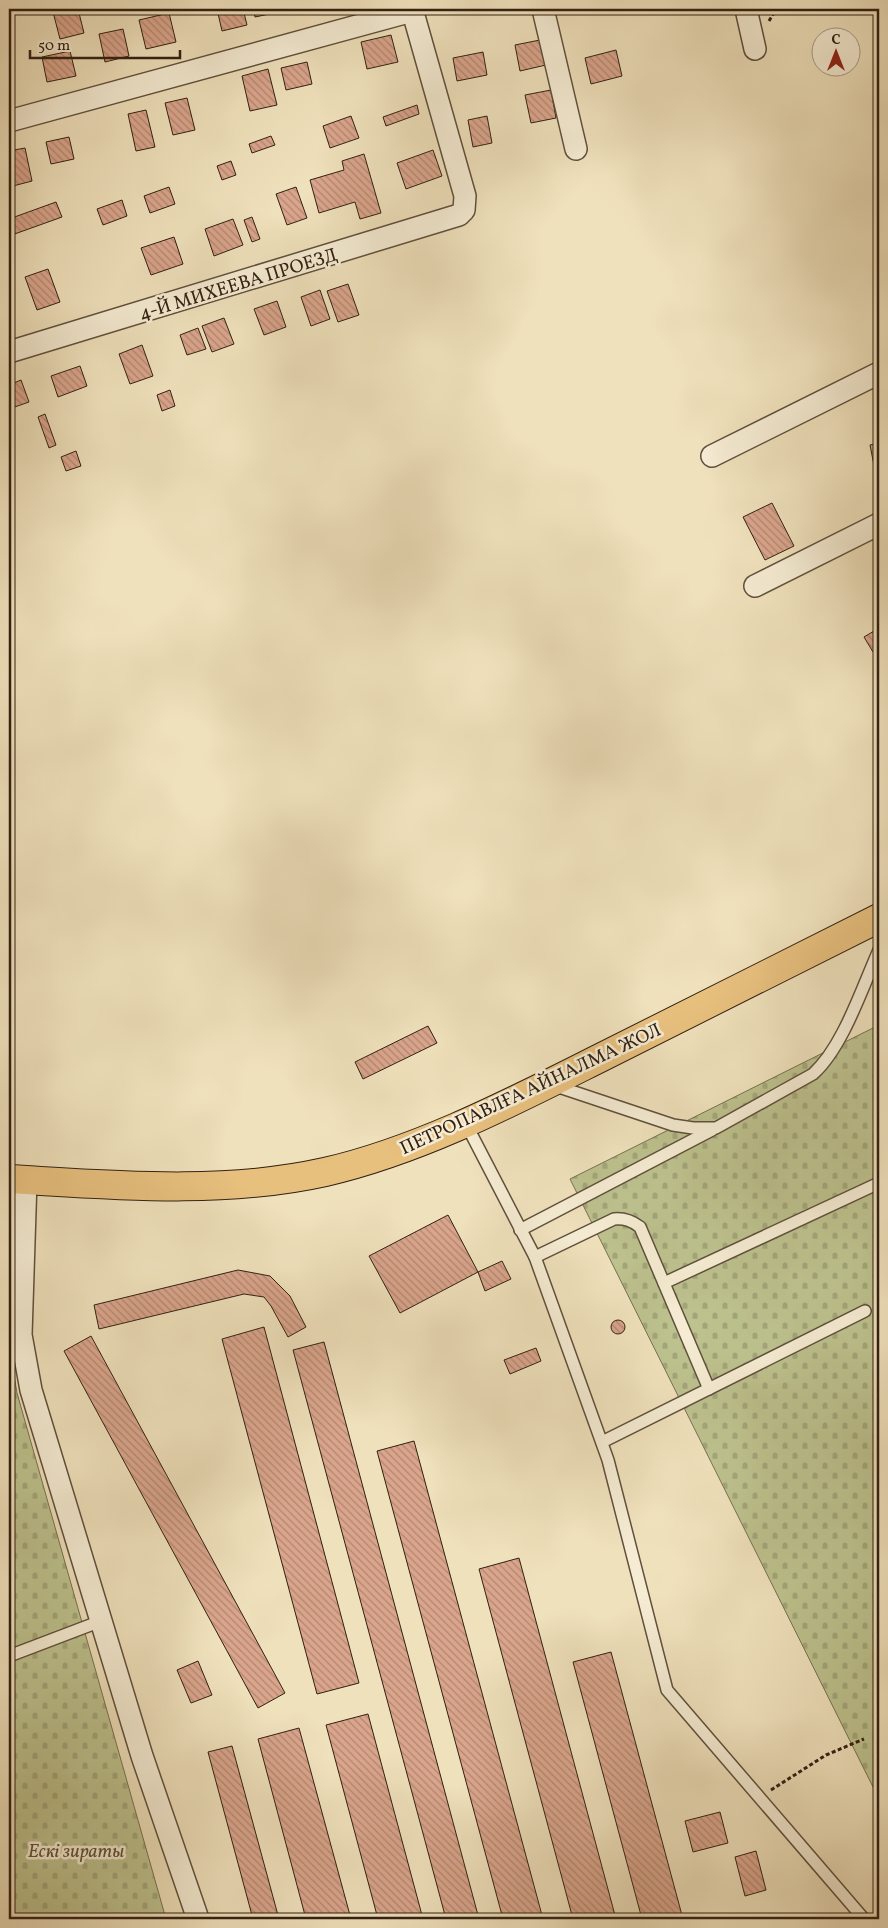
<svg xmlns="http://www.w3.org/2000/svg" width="888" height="1928" font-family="Vollkorn,serif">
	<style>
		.cemetery { fill: url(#cemetery-stones); stroke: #777150 }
		.building { fill: url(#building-back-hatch); stroke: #312013 }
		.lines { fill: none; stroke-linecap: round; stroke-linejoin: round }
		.lane-casing { stroke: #60503d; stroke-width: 14 }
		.street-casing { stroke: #60503d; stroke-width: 24 }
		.highway-casing { stroke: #312013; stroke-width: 30 }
		.path { stroke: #312013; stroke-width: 3; stroke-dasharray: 4 2.5; stroke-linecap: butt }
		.lane { stroke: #f5ecd3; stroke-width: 11 }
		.street { stroke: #f5ecd3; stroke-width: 21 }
		.highway { stroke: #e8c07e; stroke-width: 28 }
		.labels { text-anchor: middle; stroke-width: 5; stroke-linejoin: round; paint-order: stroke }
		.street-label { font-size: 19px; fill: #312013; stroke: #f5ecd3 }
		.park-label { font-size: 19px; font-style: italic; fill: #5b5138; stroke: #f5ecd3 }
	</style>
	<defs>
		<pattern id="cemetery-stones" width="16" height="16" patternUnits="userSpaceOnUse" patternTransform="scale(1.25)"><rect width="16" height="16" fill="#bdc28e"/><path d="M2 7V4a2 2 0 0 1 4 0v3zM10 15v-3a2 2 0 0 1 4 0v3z" fill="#a3a67a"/></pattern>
		<pattern id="building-back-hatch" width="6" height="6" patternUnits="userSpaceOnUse" patternTransform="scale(1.25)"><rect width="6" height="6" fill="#daa58c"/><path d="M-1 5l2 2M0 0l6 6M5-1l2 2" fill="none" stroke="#b18671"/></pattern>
	</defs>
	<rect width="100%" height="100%" fill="#efe1bc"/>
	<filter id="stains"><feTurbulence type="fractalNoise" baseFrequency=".004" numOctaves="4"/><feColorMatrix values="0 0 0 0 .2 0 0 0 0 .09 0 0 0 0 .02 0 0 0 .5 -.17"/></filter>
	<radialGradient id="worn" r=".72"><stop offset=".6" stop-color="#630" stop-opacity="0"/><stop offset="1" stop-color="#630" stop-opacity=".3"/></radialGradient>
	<g class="cemetery">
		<path d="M 879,1025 L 879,1799 L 570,1179 Z"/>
		<path d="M 9,1346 L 17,1393 L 166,1919 L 9,1919 Z"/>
	</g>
	<g class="building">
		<path d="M 69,9 L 78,9 L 84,33 L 60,39 L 53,12 Z"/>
		<path d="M 217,9 L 243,9 L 247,25 L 222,31 Z"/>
		<path d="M 253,9 L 278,9 L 279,12 L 255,17 Z"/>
		<path d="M 169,13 L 176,42 L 146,49 L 139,20 Z"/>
		<path d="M 123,29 L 129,56 L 105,62 L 99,34 Z"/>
		<path d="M 391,35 L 398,62 L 367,69 L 361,42 Z"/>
		<path d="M 540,40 L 546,65 L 520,71 L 515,45 Z"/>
		<path d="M 616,50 L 622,76 L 591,84 L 585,58 Z"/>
		<path d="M 70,51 L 76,76 L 47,82 L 42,57 Z"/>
		<path d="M 483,52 L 487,75 L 457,81 L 453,58 Z"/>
		<path d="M 307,62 L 312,84 L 286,90 L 281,68 Z"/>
		<path d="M 268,69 L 277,105 L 250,111 L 242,76 Z"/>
		<path d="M 551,90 L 556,118 L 531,123 L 525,95 Z"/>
		<path d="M 187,98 L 195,130 L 173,135 L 165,103 Z"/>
		<path d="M 417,105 L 419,114 L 386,126 L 383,117 Z"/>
		<path d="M 146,110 L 155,147 L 136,151 L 128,114 Z"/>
		<path d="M 351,116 L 359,138 L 330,148 L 323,126 Z"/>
		<path d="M 487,116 L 492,143 L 473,147 L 468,120 Z"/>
		<path d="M 271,136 L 275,145 L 252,153 L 249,144 Z"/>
		<path d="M 69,137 L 74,159 L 51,164 L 46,142 Z"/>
		<path d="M 25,148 L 32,181 L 13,186 L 9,168 L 9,151 Z"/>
		<path d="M 433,150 L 442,176 L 406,189 L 397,163 Z"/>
		<path d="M 364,154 L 381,213 L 360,219 L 355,202 L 319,213 L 310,180 L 344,170 L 342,161 Z"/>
		<path d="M 231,161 L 236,175 L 222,180 L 217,166 Z"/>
		<path d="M 169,187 L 175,204 L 150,213 L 144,196 Z"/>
		<path d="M 296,187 L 307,218 L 287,225 L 276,194 Z"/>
		<path d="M 122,200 L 127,216 L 103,225 L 97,209 Z"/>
		<path d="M 56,202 L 62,217 L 9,236 L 9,219 Z"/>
		<path d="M 252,217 L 260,239 L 252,242 L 244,220 Z"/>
		<path d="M 233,219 L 243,245 L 214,256 L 205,229 Z"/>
		<path d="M 174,237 L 183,264 L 151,275 L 141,248 Z"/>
		<path d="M 48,269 L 60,302 L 37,310 L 25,277 Z"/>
		<path d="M 348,284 L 359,315 L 338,322 L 327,291 Z"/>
		<path d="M 320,290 L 330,319 L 311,326 L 301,297 Z"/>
		<path d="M 277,301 L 286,327 L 264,335 L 254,309 Z"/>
		<path d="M 224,318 L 234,344 L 212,352 L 202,326 Z"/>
		<path d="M 198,328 L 206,349 L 187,355 L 180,335 Z"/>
		<path d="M 142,345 L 153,376 L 130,384 L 119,354 Z"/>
		<path d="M 80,366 L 87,386 L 58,397 L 51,376 Z"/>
		<path d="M 21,380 L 29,402 L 9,409 L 9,385 Z"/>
		<path d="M 170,390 L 175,406 L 162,411 L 157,395 Z"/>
		<path d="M 45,414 L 56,445 L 49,448 L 38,417 Z"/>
		<path d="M 879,443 L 879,486 L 878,486 L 870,445 Z"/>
		<path d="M 76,451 L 81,466 L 66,471 L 61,457 Z"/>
		<path d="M 772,503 L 794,546 L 765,560 L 743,517 Z"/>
		<path d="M 879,628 L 879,649 L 873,652 L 864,637 Z"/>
		<path d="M 428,1026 L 437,1043 L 363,1079 L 355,1062 Z"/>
		<path d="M 448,1215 L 478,1272 L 400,1313 L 369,1256 Z"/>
		<path d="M 502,1261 L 511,1279 L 485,1291 L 478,1272 Z"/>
		<path d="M 238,1270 L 270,1276 L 290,1296 L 306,1327 L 288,1337 L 271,1306 L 264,1297 L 244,1294 L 99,1329 L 94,1305 Z"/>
		<circle cx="618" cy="1327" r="7"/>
		<path d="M 264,1327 L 359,1683 L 317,1694 L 222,1339 Z"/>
		<path d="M 91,1336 L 285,1693 L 258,1708 L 64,1351 Z"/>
		<path d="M 324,1342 L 479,1919 L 446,1919 L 293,1350 Z"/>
		<path d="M 536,1348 L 541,1361 L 510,1374 L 504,1360 Z"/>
		<path d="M 414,1441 L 543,1919 L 503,1919 L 377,1451 Z"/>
		<path d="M 519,1558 L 616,1919 L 573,1919 L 479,1569 Z"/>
		<path d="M 611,1652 L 683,1919 L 642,1919 L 573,1662 Z"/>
		<path d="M 198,1661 L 212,1695 L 191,1703 L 177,1670 Z"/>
		<path d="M 368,1714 L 423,1919 L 378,1919 L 326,1725 Z"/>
		<path d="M 299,1728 L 351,1919 L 306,1919 L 258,1739 Z"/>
		<path d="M 232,1746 L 279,1919 L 253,1919 L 208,1752 Z"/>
		<path d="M 720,1812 L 728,1843 L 693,1852 L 685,1821 Z"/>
		<path d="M 756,1851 L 766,1890 L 745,1896 L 735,1857 Z"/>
	</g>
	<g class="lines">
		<g class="lane-casing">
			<g id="lane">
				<path d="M 553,1085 L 673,1125 L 693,1128 L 716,1128 L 813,1074 C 843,1047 862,988 879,950"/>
				<path d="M 465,1122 L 535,1257 L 608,1460 L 667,1690 L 864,1919"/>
				<path d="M 520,1230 L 712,1130"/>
				<path d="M 535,1257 L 614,1219 C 625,1218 632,1221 640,1227 L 709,1389"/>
				<path d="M 664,1283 L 879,1183"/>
				<path d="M 602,1442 L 865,1311"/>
				<path d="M 9,1656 L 101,1621"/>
			</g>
		</g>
		<g class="street-casing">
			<g id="street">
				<path d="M 543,9 L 576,149"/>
				<path d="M 746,9 L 755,49"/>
				<path d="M 9,121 L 412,11"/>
				<path d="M 9,352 L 459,215 L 464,210 L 465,196 L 412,9"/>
				<path d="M 712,456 L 879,373"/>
				<path d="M 755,586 L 879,524"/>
				<path d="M 26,1180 L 21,1335 L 31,1390 L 142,1756 L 198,1919"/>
			</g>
		</g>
		<g class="highway-casing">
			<path id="highway" d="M 9,1179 C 113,1185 222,1195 325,1172 C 421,1150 516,1100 604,1056 C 696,1010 788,964 879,918"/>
		</g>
		<g class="path">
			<path d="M 769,21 L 776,9"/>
			<path d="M 771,1790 L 826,1755 L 864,1739"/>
		</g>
		<use href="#lane" class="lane"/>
		<use href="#street" class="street"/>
		<use href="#highway" class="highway"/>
	</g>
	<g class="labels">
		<g class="street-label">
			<text transform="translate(238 283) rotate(-17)" y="7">4-Й МИХЕЕВА ПРОЕЗД</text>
			<text transform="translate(530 1088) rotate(-25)" y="7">ПЕТРОПАВЛҒА АЙНАЛМА ЖОЛ</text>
		</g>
		<g class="park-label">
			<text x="76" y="1857">Ескі зираты</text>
		</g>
	</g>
	<rect width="888" height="1928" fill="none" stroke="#efe1bc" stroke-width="30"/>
	<rect x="10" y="10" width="868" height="1908" fill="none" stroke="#312013" stroke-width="2.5"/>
	<rect x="15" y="15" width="858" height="1898" fill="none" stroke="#312013"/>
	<g transform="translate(836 52)"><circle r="24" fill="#f5ecd3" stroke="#a79a86"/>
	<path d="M0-4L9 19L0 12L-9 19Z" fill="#8f2418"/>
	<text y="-8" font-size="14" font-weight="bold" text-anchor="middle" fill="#312013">С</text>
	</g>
	<path d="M30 50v8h150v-8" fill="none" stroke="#312013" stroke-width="2.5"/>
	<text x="38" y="50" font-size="15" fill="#312013" stroke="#f5ecd3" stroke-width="4" paint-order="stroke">50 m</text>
	<rect width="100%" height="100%" filter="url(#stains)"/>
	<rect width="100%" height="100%" fill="url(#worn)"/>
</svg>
